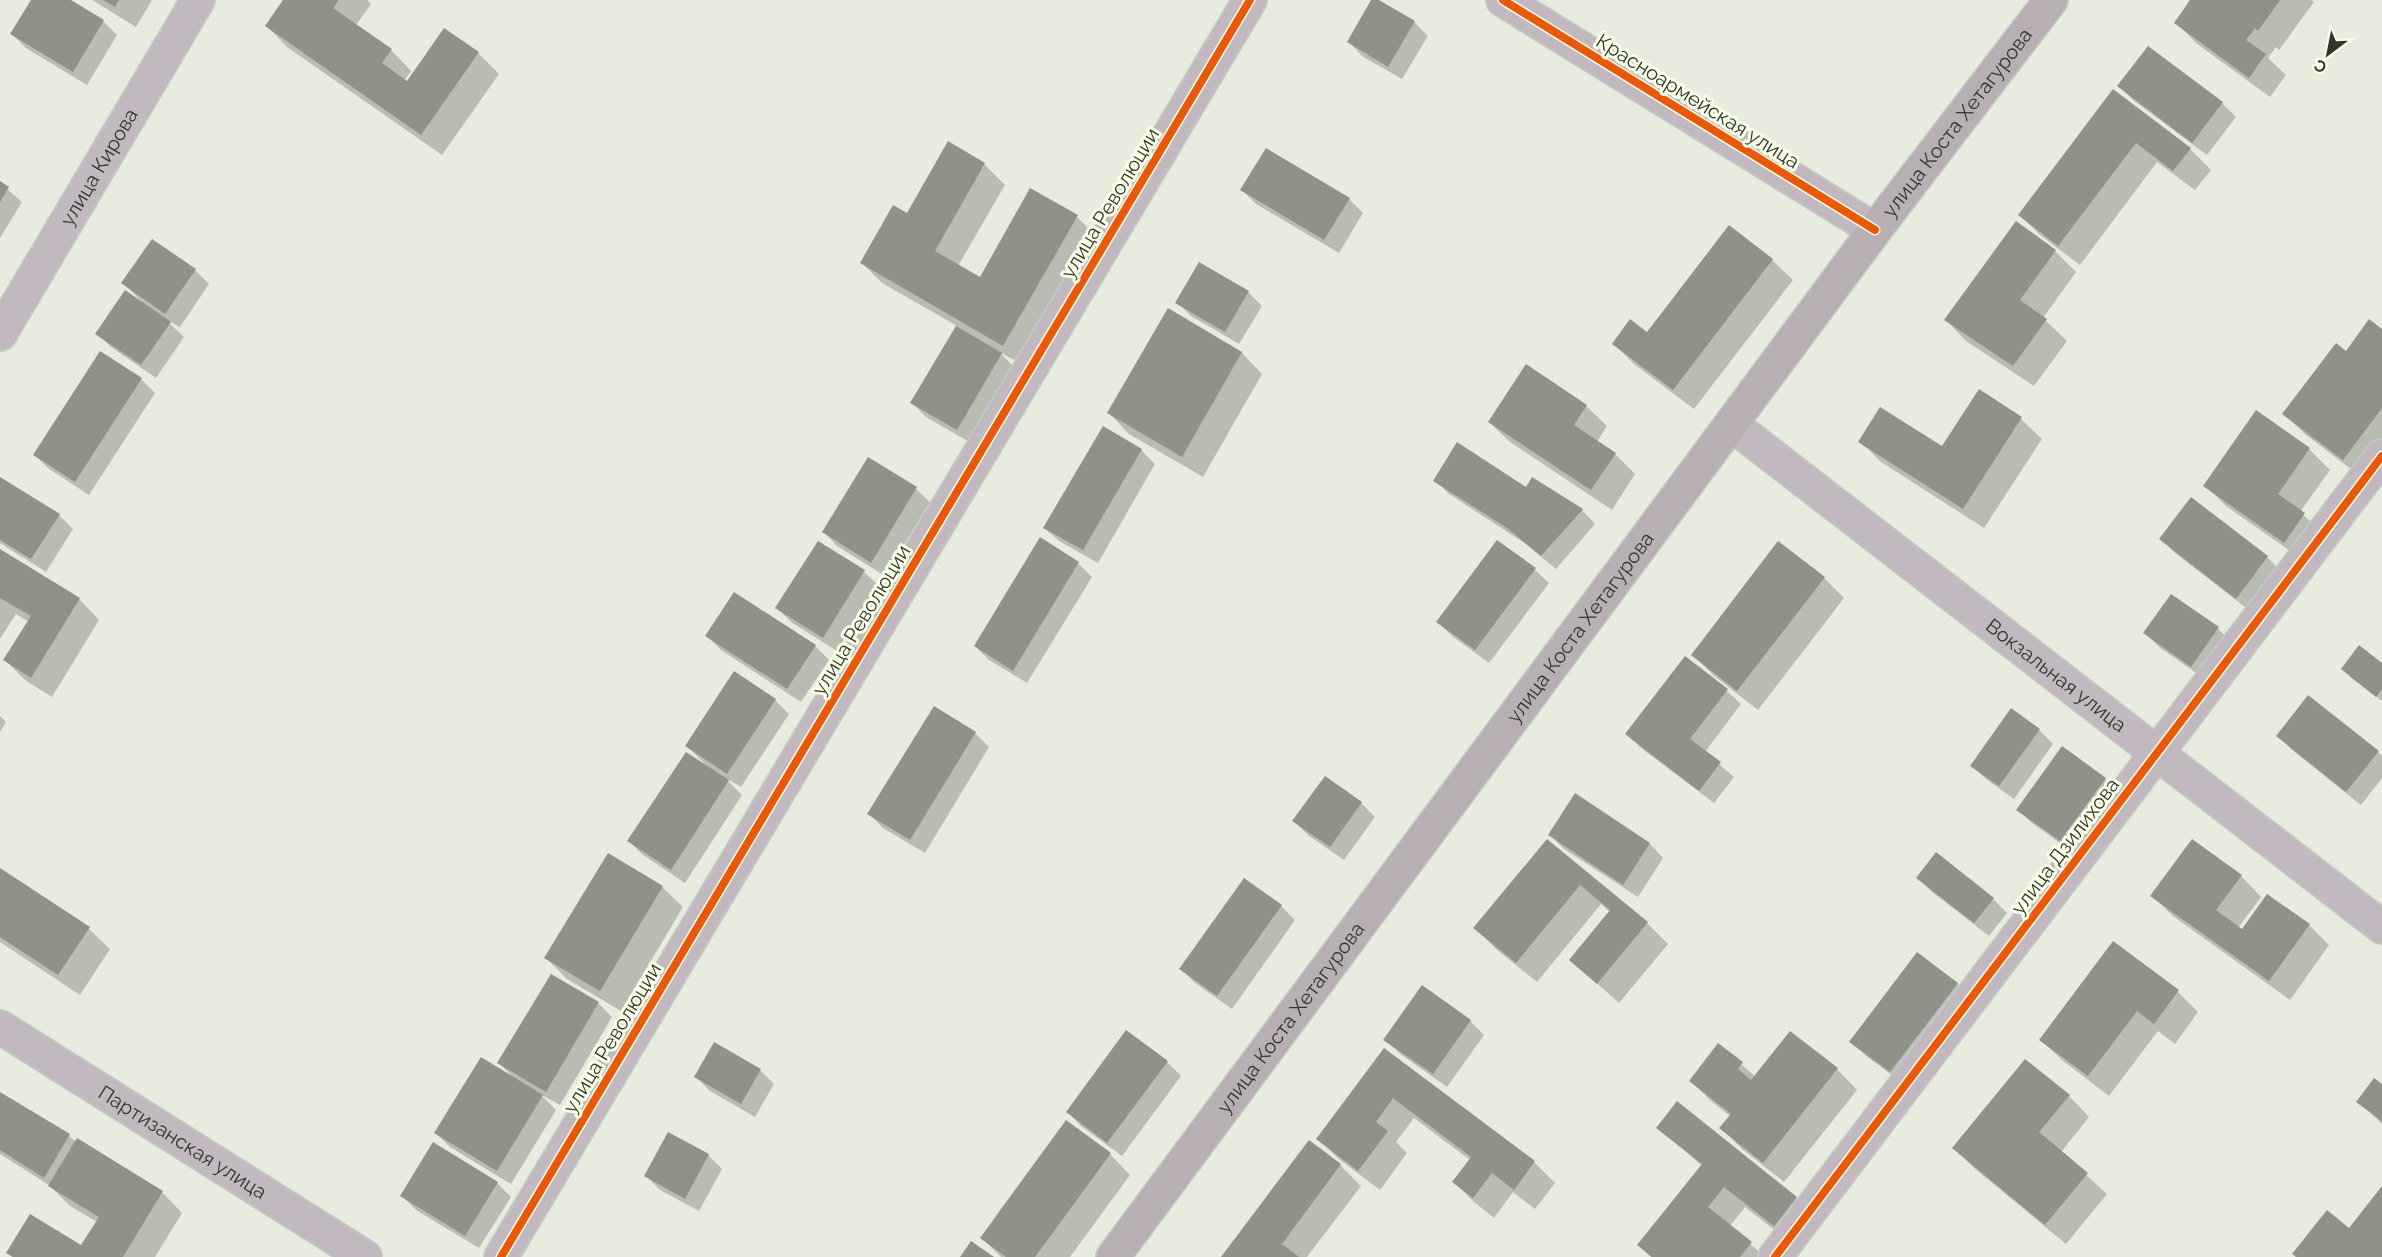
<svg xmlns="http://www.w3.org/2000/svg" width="2382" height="1257" font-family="Raleway,sans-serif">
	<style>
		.shadow { fill: #0003 }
		.building { fill: #8f9289 }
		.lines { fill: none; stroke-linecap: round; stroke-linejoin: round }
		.minor-casing { stroke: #c6cac0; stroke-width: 36 }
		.secondary-casing { stroke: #c6cac0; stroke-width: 36 }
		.minor { stroke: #c1b9bf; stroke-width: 33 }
		.secondary { stroke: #b8afb5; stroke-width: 33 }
		.cycleway-casing { stroke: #f8ffe7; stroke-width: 11 }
		.cycleway { stroke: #e8590c; stroke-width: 8 }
		.labels { text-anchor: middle; stroke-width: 6; stroke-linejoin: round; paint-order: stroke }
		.street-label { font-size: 20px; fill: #32352c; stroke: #f8ffe7 }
	</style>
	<rect width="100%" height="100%" fill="#e8ecdf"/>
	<g class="shadow">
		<path d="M 33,0 L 68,0 L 103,21 L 117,35 L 87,85 L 26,48 L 12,34 Z"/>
		<path d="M 92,0 L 152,0 L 136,27 Z"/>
		<path d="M 285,0 L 367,0 L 371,4 L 356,25 L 391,50 L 411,71 L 404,81 L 408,83 L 445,30 L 478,53 L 499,74 L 442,155 L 287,47 L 267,26 Z"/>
		<path d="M 1373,0 L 1414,22 L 1428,36 L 1402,79 L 1362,56 L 1349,42 Z"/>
		<path d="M 2192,0 L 2312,0 L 2314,2 L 2279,50 L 2276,47 L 2268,58 L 2286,75 L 2270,97 L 2196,43 L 2176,22 Z"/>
		<path d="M 2119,86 L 2222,103 L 2236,117 L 2207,155 L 2133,100 Z"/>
		<path d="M 2113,91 L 2190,149 L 2211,170 L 2195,190 L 2157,162 L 2080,265 L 2040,235 L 2020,215 Z"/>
		<path d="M 984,164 L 1005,185 L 958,266 L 980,279 L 1077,217 L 1097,237 L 1024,365 L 999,352 L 1015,368 L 971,443 L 926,417 L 912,403 L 957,326 L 882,283 L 862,263 L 908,215 Z"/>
		<path d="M 0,183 L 22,202 L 0,238 Z"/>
		<path d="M 1242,190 L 1349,199 L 1363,213 L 1339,253 L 1256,204 Z"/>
		<path d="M 2055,251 L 2076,272 L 2043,318 L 2067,341 L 2034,386 L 1966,341 L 1946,320 Z"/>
		<path d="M 1772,260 L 1793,280 L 1694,409 L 1634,364 L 1614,344 L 1648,334 Z"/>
		<path d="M 195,270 L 209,284 L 180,327 L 165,319 L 184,337 L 156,378 L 111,347 L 97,333 L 141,301 L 123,283 Z"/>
		<path d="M 1248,292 L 1262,306 L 1239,344 L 1191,316 L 1177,302 Z"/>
		<path d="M 1168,311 L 1242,353 L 1262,374 L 1203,477 L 1129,434 L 1109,413 Z"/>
		<path d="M 2382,331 L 2382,456 L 2364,479 L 2305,434 L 2284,414 Z"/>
		<path d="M 141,379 L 155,393 L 89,495 L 49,469 L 35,455 Z"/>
		<path d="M 1979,391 L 2021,419 L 2042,439 L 1984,528 L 1881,462 L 1860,441 L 1942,449 Z"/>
		<path d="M 1586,406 L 1607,426 L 1597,442 L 1615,454 L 1635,474 L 1612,510 L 1510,442 L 1489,422 Z"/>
		<path d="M 2257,412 L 2309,449 L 2330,470 L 2300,512 L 2325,535 L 2306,562 L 2226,506 L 2205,485 Z"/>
		<path d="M 1141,450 L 1155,464 L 1098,563 L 1059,541 L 1045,528 Z"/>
		<path d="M 869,459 L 916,489 L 930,502 L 885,576 L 837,546 L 824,532 Z"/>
		<path d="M 0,479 L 59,515 L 73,529 L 46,572 L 0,543 Z"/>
		<path d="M 1435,480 L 1526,489 L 1582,510 L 1595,524 L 1556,569 L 1523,542 L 1449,494 Z"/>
		<path d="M 2192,499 L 2267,557 L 2281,571 L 2250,611 L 2175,553 L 2161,539 Z"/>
		<path d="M 1497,542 L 1535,570 L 1549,583 L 1489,663 L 1452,636 L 1438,622 Z"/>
		<path d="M 818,543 L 864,572 L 878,585 L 837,651 L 791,622 L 777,608 Z"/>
		<path d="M 0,551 L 79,599 L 99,620 L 52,697 L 26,681 L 5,660 L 29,622 L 16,614 L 0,639 Z"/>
		<path d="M 1078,563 L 1092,577 L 1027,683 L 989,660 L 975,646 Z"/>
		<path d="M 1824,578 L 1844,598 L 1758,710 L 1713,675 L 1693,655 Z"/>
		<path d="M 2218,629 L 2232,642 L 2206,680 L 2159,647 L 2145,633 Z"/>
		<path d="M 707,636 L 815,646 L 829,660 L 801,702 L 721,650 Z"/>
		<path d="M 1685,658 L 1727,691 L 1741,704 L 1705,752 L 1734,777 L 1714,803 L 1641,748 L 1627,734 Z"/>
		<path d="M 2382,665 L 2382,701 L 2349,676 Z"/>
		<path d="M 775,700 L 789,714 L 741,787 L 724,777 L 742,795 L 685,883 L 643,855 L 629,841 L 705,764 L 687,746 Z"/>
		<path d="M 934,708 L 975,733 L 989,747 L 925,853 L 883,828 L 869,814 Z"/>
		<path d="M 0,716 L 6,722 L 0,732 Z"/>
		<path d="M 2039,730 L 2053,744 L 2014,799 L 1986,779 L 1972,766 Z"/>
		<path d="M 2278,736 L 2378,752 L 2382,756 L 2382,778 L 2361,805 L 2292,750 Z"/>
		<path d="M 2105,779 L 2119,793 L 2075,854 L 2032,823 L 2018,809 Z"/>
		<path d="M 1576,795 L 1650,844 L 1663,858 L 1638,897 L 1564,849 L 1550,835 Z"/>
		<path d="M 1361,803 L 1375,817 L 1344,860 L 1308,835 L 1294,821 Z"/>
		<path d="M 1547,841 L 1647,923 L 1668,944 L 1619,1003 L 1571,960 L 1610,912 L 1601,904 L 1537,982 L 1496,949 L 1475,928 Z"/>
		<path d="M 0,870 L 89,929 L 110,949 L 80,995 L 0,942 Z"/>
		<path d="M 2241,876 L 2261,897 L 2238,928 L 2242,931 L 2309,925 L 2329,945 L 2290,1000 L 2173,916 L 2152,896 Z"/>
		<path d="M 1918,878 L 1993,899 L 2007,913 L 1989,936 L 1932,892 Z"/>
		<path d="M 1244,880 L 1281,906 L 1295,920 L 1232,1009 L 1195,983 L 1181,969 Z"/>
		<path d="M 662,887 L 683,907 L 621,1011 L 567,979 L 546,958 Z"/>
		<path d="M 552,976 L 598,1003 L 612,1017 L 560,1105 L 540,1094 L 556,1110 L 511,1184 L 450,1147 L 436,1133 L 513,1077 L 499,1063 Z"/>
		<path d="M 1957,984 L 1971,998 L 1905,1085 L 1865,1055 L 1851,1041 Z"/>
		<path d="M 2178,992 L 2198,1012 L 2175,1044 L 2158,1031 L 2109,1096 L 2062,1060 L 2041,1040 Z"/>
		<path d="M 1470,1021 L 1484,1035 L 1447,1087 L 1399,1053 L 1385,1039 Z"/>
		<path d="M 1719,1045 L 1756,1077 L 1837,1069 L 1857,1090 L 1784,1182 L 1742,1149 L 1721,1128 L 1730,1116 L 1711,1101 L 1691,1081 Z"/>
		<path d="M 1385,1050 L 1534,1162 L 1555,1183 L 1535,1209 L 1513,1192 L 1494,1218 L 1474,1202 L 1454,1182 L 1470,1160 L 1414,1118 L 1396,1142 L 1407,1153 L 1380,1190 L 1339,1159 L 1318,1139 Z"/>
		<path d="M 2026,1061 L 2069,1096 L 2089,1117 L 2061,1152 L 2107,1194 L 2066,1244 L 1974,1168 L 1954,1148 Z"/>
		<path d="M 1167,1062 L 1181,1076 L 1122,1156 L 1081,1126 L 1068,1112 Z"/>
		<path d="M 760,1070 L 774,1084 L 755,1117 L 710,1091 L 696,1077 Z"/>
		<path d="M 2382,1086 L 2382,1124 L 2358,1101 Z"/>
		<path d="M 0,1093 L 69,1136 L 76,1142 L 162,1192 L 182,1213 L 155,1257 L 12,1257 L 8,1253 L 81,1248 L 97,1222 L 70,1206 L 49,1185 L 0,1154 Z"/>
		<path d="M 1677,1103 L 1796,1198 L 1817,1218 L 1795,1246 L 1745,1207 L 1730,1226 L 1765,1257 L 1651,1257 L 1639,1245 L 1702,1166 L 1658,1127 Z"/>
		<path d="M 1309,1142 L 1340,1165 L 1361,1186 L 1307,1257 L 1223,1257 Z"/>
		<path d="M 1110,1154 L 1130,1175 L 1070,1257 L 1001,1257 L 982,1238 Z"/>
		<path d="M 708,1155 L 722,1169 L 699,1211 L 660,1190 L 646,1176 Z"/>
		<path d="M 497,1183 L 511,1197 L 479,1248 L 416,1210 L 402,1196 Z"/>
	</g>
	<g class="building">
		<path d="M 31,0 L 71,0 L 104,20 L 73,72 L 10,34 Z"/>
		<path d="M 103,0 L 119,0 L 115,7 Z"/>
		<path d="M 283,0 L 339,0 L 333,8 L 392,49 L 382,63 L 407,81 L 444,28 L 479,52 L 421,135 L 265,26 Z"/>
		<path d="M 1371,0 L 1379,0 L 1415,21 L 1388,67 L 1347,42 Z"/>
		<path d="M 2190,0 L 2280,0 L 2258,31 L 2255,28 L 2246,40 L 2266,54 L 2249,78 L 2174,23 Z"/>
		<path d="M 2148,46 L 2223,102 L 2192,143 L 2117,86 Z"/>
		<path d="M 2113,89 L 2191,148 L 2173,171 L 2136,143 L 2058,246 L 2018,215 Z"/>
		<path d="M 948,141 L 985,163 L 935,251 L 980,277 L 1030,188 L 1078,215 L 1003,346 L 860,263 L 893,205 L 907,213 Z"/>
		<path d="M 1266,148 L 1350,198 L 1324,240 L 1240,190 Z"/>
		<path d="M 0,181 L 9,187 L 0,202 Z"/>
		<path d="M 2016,221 L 2056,250 L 2020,300 L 2047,319 L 2013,366 L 1944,320 Z"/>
		<path d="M 1729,225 L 1773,259 L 1673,390 L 1612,344 L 1630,319 L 1647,332 Z"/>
		<path d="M 152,239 L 196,269 L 165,314 L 121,283 Z"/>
		<path d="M 1199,262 L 1249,291 L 1225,332 L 1175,303 Z"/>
		<path d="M 125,290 L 171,322 L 141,365 L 95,334 Z"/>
		<path d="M 1168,308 L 1242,352 L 1182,457 L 1107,413 Z"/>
		<path d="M 2369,319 L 2382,329 L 2382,408 L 2343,460 L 2282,414 L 2336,343 L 2346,351 Z"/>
		<path d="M 956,326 L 1002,353 L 957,430 L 910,403 Z"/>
		<path d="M 100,351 L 142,378 L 75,482 L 33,455 Z"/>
		<path d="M 1526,364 L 1587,405 L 1574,425 L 1616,453 L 1591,490 L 1488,422 Z"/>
		<path d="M 1979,389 L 2022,417 L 1963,509 L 1858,442 L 1880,407 L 1942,446 Z"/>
		<path d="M 2256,410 L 2310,448 L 2278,494 L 2305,513 L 2284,543 L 2203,486 Z"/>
		<path d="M 1103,426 L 1142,449 L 1083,550 L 1043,528 Z"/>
		<path d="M 1457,442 L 1526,487 L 1532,477 L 1583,509 L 1541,556 L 1507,528 L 1433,481 Z"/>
		<path d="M 868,457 L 917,487 L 871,563 L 822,532 Z"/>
		<path d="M 0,477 L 60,514 L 31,559 L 0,540 Z"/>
		<path d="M 2191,497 L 2268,556 L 2236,599 L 2159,539 Z"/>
		<path d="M 1040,537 L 1079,562 L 1013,671 L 974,646 Z"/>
		<path d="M 1497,540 L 1536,568 L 1475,650 L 1436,622 Z"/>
		<path d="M 818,541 L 865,570 L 823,638 L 775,608 Z"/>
		<path d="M 1778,541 L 1825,577 L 1737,691 L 1691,655 Z"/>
		<path d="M 0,549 L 80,598 L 31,678 L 3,660 L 31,616 L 0,598 Z"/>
		<path d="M 734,592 L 816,645 L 787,689 L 705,636 Z"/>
		<path d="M 2171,594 L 2219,627 L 2191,667 L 2143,633 Z"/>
		<path d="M 2359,645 L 2382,663 L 2382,689 L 2376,697 L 2341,669 Z"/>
		<path d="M 1685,656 L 1728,689 L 1690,739 L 1721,762 L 1699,791 L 1625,734 Z"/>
		<path d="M 734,671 L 776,699 L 727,774 L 685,746 Z"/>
		<path d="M 2308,695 L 2379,751 L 2346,792 L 2276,736 Z"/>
		<path d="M 934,706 L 976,732 L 910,840 L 867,814 Z"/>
		<path d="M 2011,708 L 2040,729 L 1999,786 L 1970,766 Z"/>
		<path d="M 2062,746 L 2106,778 L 2060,841 L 2016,810 Z"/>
		<path d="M 686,752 L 729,780 L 671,870 L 627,841 Z"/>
		<path d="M 1325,776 L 1362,802 L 1330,847 L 1292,821 Z"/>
		<path d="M 1575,793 L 1650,843 L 1623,885 L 1548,835 Z"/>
		<path d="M 1547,839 L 1648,922 L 1597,984 L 1569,960 L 1610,910 L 1580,885 L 1516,963 L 1473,928 Z"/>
		<path d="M 2192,839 L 2242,875 L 2216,910 L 2242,929 L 2267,894 L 2310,924 L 2269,981 L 2150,896 Z"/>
		<path d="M 1936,852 L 1994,898 L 1974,923 L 1916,878 Z"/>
		<path d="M 608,853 L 663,886 L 600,991 L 544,958 Z"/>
		<path d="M 0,868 L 90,927 L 58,975 L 0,937 Z"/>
		<path d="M 1244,878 L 1282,905 L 1217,996 L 1179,969 Z"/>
		<path d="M 2113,941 L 2179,990 L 2154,1024 L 2137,1011 L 2088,1076 L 2039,1040 Z"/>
		<path d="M 1917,952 L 1958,983 L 1890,1072 L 1849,1042 Z"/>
		<path d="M 551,974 L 599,1002 L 546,1092 L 497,1063 Z"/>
		<path d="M 1422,985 L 1471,1020 L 1433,1074 L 1383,1040 Z"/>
		<path d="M 1126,1030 L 1168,1061 L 1107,1143 L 1066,1112 Z"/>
		<path d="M 1790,1031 L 1838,1068 L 1763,1163 L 1719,1128 L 1731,1114 L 1689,1081 L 1718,1043 L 1743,1062 L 1738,1069 L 1751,1080 Z"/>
		<path d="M 714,1042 L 761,1069 L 741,1104 L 694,1077 Z"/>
		<path d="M 1384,1048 L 1535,1161 L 1514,1190 L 1492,1173 L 1473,1198 L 1452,1182 L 1471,1157 L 1393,1098 L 1376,1122 L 1388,1131 L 1358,1171 L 1316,1139 Z"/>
		<path d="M 481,1057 L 543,1095 L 497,1171 L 434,1133 Z"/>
		<path d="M 2025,1059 L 2070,1095 L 2039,1132 L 2088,1173 L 2045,1225 L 1952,1148 Z"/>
		<path d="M 2374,1078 L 2382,1084 L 2382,1121 L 2356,1102 Z"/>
		<path d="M 0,1092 L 70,1134 L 44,1178 L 0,1150 Z"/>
		<path d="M 1677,1101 L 1797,1197 L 1774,1226 L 1724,1187 L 1708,1207 L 1752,1242 L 1740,1257 L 1652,1257 L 1637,1245 L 1702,1164 L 1656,1128 Z"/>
		<path d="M 1066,1120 L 1111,1153 L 1035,1257 L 1006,1257 L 980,1238 Z"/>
		<path d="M 668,1132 L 709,1154 L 685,1199 L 644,1176 Z"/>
		<path d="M 77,1138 L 163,1191 L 123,1257 L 13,1257 L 6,1253 L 30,1214 L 81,1245 L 99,1217 L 48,1186 Z"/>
		<path d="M 1309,1140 L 1341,1164 L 1282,1244 L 1299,1257 L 1221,1257 Z"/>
		<path d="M 433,1142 L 498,1182 L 465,1236 L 400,1196 Z"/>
		<path d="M 2382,1186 L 2382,1257 L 2296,1257 L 2292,1254 L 2327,1210 L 2349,1228 Z"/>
		<path d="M 971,1241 L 994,1257 L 960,1257 Z"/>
	</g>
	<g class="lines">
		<g class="minor-casing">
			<g id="minor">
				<path d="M 1503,0 L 1875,230"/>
				<path id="s1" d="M 0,334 L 198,0"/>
				<path id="s2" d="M 1731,424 L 2382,927"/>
				<path id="s3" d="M 0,1027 L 365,1257"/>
				<path d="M 501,1257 L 1250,0"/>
				<path d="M 1775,1257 L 2382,456"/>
			</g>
		</g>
		<g class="secondary-casing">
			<g id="secondary">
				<path id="s4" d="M 1113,1257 L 1875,230 L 2051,0"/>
			</g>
		</g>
		<use href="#minor" class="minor"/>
		<use href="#secondary" class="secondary"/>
		<g class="cycleway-casing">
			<g id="cycleway">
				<path d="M 1503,0 L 1875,230"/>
				<path d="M 501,1257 L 1250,0"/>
				<path d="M 1775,1257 L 2382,456"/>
			</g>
		</g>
		<use href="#cycleway" class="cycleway"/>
	</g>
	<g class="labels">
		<g class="street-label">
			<text transform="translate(1698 101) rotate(32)" y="7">Красноармейская улица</text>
			<text dy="7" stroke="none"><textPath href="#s4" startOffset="1414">улица Коста Хетагурова</textPath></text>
			<text dy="7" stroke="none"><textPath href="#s1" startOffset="194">улица Кирова</textPath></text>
			<text transform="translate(1110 203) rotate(-59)" y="7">улица Революции</text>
			<text transform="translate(861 620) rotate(-59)" y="7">улица Революции</text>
			<text dy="7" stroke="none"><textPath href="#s4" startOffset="784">улица Коста Хетагурова</textPath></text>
			<text dy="7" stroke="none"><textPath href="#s2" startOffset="411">Вокзальная улица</textPath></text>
			<text transform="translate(2065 846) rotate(-53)" y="7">улица Дзилихова</text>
			<text dy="7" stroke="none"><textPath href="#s4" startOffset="298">улица Коста Хетагурова</textPath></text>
			<text transform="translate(612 1038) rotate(-59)" y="7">улица Революции</text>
			<text dy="7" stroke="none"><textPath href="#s3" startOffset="216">Партизанская улица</textPath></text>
		</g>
	</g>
	<g transform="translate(2328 54) rotate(212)" stroke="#f8ffe7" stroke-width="4.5" paint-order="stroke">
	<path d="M0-4.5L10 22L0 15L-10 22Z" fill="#32352c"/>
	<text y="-9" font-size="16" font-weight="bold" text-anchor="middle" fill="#32352c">С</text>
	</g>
</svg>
